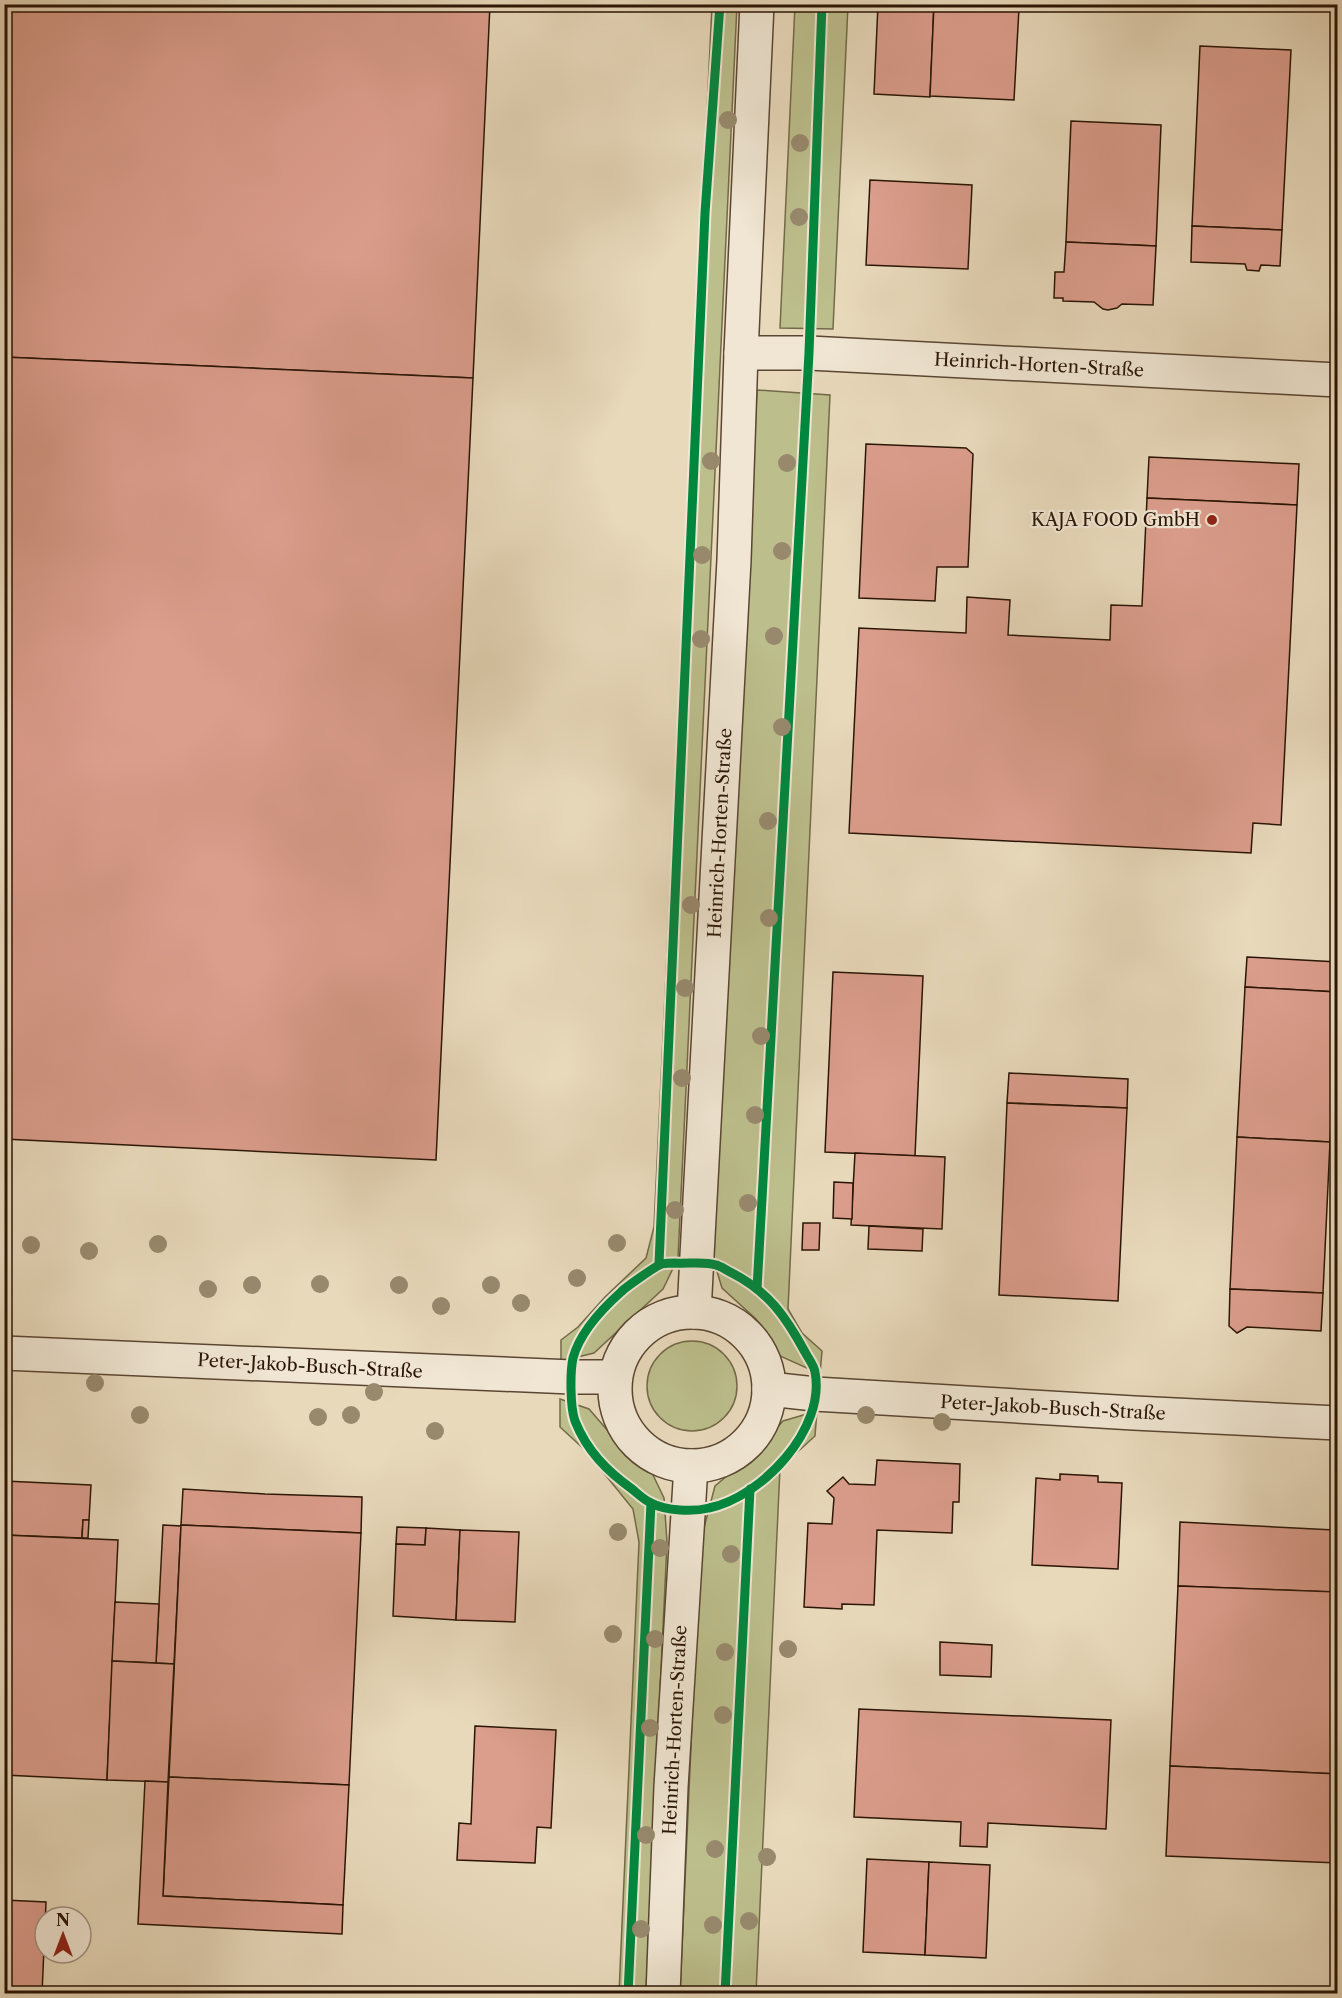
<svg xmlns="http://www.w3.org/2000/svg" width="1342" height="1998" font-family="'Libre Caslon Text',serif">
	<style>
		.green { fill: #bcbe8c; stroke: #736a48; stroke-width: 1.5 }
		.building { fill: #db9d8c; stroke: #2a1505; stroke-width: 1.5 }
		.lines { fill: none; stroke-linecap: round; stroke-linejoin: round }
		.street-casing { stroke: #5a4632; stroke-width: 36 }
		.street { stroke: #f0e6d3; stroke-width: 33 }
		.cycleway-casing { stroke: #f0e6d3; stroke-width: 13 }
		.cycleway { stroke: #00873e; stroke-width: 9 }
		.tree { fill: #98896d }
		.poi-dot { fill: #8f2418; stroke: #f0e6d3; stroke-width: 2 }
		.labels { text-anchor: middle; stroke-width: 4.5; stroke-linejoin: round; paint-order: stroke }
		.street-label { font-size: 18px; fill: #2a1505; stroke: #f0e6d3 }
		.poi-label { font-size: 18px; fill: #2a1505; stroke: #f0e6d3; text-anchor: end }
	</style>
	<rect width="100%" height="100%" fill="#e8d9bb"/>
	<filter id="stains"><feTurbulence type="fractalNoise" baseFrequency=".00333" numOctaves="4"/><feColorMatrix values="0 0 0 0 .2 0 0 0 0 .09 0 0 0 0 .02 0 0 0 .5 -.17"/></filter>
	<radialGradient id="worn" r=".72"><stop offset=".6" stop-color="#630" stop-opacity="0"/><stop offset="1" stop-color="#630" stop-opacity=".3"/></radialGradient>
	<g class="green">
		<path d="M 712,5 L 737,5 L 678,1258 L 663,1289 L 594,1353 L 561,1361 L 561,1340 L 578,1327 L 605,1297 L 646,1258 L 654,1227 Z"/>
		<path d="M 795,5 L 848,5 L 833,329 L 780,328 Z"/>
		<path d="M 757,390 L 830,395 L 788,1309 L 802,1333 L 822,1351 L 820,1374 L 780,1356 L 756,1319 L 722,1288 L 713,1258 Z"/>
		<circle cx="692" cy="1386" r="45"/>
		<path d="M 560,1399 L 589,1409 L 621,1446 L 652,1473 L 664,1498 L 667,1542 L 646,1993 L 619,1993 L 639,1542 L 633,1509 L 586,1451 L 560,1427 Z"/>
		<path d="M 817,1411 L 815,1436 L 780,1468 L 756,1993 L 680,1994 L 700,1543 L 715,1486 L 752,1455 L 783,1421 Z"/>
	</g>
	<g class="building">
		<path d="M 4,4 L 490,4 L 473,378 L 4,357 Z"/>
		<path d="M 878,4 L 934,4 L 930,97 L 874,94 Z"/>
		<path d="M 934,4 L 1019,8 L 1014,100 L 930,96 Z"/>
		<path d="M 1200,46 L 1291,50 L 1282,230 L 1192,226 Z"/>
		<path d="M 1071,121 L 1161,125 L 1156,246 L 1066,242 Z"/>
		<path d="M 870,180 L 972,185 L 968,269 L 866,265 Z"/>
		<path d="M 1192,226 L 1282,230 L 1280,266 L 1261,265 L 1259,271 L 1247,270 L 1245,264 L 1191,262 Z"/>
		<path d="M 1066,242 L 1156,246 L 1153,305 L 1122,304 L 1117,308 L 1108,310 L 1103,309 L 1094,302 L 1063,301 L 1063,298 L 1054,298 L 1055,272 L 1064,272 Z"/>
		<path d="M 4,357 L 473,378 L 436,1160 L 4,1139 Z"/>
		<path d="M 866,444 L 966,448 L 973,454 L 968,567 L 937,567 L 935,601 L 859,598 Z"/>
		<path d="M 1149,457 L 1299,464 L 1297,505 L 1147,498 Z"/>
		<path d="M 1147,498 L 1297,505 L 1281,825 L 1253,823 L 1251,853 L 849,833 L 859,628 L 966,633 L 967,597 L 1010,600 L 1008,635 L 1110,640 L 1111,605 L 1142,606 Z"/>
		<path d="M 1247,957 L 1338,962 L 1337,992 L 1245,987 Z"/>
		<path d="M 833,972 L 923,976 L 915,1156 L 825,1152 Z"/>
		<path d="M 1245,987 L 1337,992 L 1330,1142 L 1237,1137 Z"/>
		<path d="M 1009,1073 L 1128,1079 L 1127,1108 L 1007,1103 Z"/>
		<path d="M 1007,1103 L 1127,1108 L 1118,1301 L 999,1295 Z"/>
		<path d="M 1237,1137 L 1330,1142 L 1323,1293 L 1230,1289 Z"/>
		<path d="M 855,1153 L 945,1157 L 942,1229 L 851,1225 Z"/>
		<path d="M 834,1182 L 853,1183 L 852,1219 L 833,1218 Z"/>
		<path d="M 803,1223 L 820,1223 L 819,1250 L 802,1250 Z"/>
		<path d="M 869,1226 L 923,1229 L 922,1251 L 868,1249 Z"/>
		<path d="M 1230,1289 L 1323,1293 L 1321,1331 L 1247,1327 L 1237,1333 L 1229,1326 Z"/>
		<path d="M 877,1460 L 960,1464 L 959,1502 L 953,1502 L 952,1533 L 877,1530 L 874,1605 L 842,1604 L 842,1609 L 804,1607 L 808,1523 L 832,1524 L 834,1498 L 827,1491 L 843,1477 L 849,1484 L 875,1485 Z"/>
		<path d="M 1060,1474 L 1098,1476 L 1098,1482 L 1122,1483 L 1118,1569 L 1032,1565 L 1036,1478 L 1060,1480 Z"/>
		<path d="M 4,1481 L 91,1485 L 89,1520 L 83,1520 L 82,1538 L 4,1535 Z"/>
		<path d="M 183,1489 L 265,1494 L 362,1497 L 361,1533 L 181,1525 Z"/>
		<path d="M 83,1520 L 89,1520 L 88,1538 L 82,1538 Z"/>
		<path d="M 1180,1522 L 1334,1530 L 1331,1592 L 1178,1586 Z"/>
		<path d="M 163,1525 L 181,1526 L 174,1664 L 156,1663 Z"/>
		<path d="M 181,1525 L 361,1533 L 349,1785 L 169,1777 Z"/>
		<path d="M 397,1527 L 426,1528 L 425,1545 L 396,1544 Z"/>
		<path d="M 426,1528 L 460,1530 L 456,1620 L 393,1616 L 396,1544 L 425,1545 Z"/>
		<path d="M 460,1530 L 519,1532 L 515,1622 L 456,1620 Z"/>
		<path d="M 4,1535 L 118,1540 L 107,1780 L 4,1775 Z"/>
		<path d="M 1178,1586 L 1338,1592 L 1338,1774 L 1170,1766 Z"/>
		<path d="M 115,1602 L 159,1604 L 156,1663 L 112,1661 Z"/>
		<path d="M 940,1642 L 992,1645 L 991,1677 L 940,1675 Z"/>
		<path d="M 112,1661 L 174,1664 L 168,1782 L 107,1780 Z"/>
		<path d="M 859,1709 L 1111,1720 L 1106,1829 L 988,1823 L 987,1847 L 960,1846 L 961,1822 L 854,1817 Z"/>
		<path d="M 475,1726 L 556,1730 L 551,1828 L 537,1827 L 535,1863 L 457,1860 L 459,1823 L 471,1824 Z"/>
		<path d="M 1170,1766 L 1338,1774 L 1338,1863 L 1166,1856 Z"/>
		<path d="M 169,1777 L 349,1785 L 343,1905 L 163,1896 Z"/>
		<path d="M 145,1781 L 168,1782 L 163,1896 L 343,1905 L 342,1934 L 138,1924 Z"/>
		<path d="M 867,1859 L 929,1862 L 925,1955 L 863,1952 Z"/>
		<path d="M 929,1862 L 990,1865 L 986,1958 L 925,1955 Z"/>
		<path d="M 4,1900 L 46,1902 L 42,1994 L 4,1992 Z"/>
	</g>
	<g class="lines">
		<g class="street-casing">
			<g id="street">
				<path d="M 741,353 L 809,353 L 1338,380"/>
				<path d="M 694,1312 L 734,560 L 741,353 L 757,4"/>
				<circle cx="692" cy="1389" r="77"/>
				<path d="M 4,1353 L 572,1377 L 615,1377"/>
				<path d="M 769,1389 L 815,1394 L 1134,1413 L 1338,1423"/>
				<path d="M 663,1994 L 671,1787 L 691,1466"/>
			</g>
		</g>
		<use href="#street" class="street"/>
		<g class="cycleway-casing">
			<g id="cycleway">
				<path d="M 675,1263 C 688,1264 704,1261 716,1265 C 721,1266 727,1271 732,1273 C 769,1292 786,1317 805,1352 C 808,1358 814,1365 815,1372 C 826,1429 762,1497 709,1508 C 693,1512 666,1511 651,1503 C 644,1500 638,1494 632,1489 C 607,1471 587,1451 575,1421 C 570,1407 570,1372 573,1358 C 580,1332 602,1309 621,1292 C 626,1287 657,1265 662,1264 C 666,1263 671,1263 675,1263 Z"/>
				<path d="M 659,1264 L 705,213 L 720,4"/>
				<path d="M 757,1289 L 809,353 L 822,4"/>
				<path d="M 628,1994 L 651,1503"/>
				<path d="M 725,1994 L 750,1489"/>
			</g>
		</g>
		<use href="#cycleway" class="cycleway"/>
	</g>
	<g class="tree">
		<circle cx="728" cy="120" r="9"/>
		<circle cx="800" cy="143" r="9"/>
		<circle cx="799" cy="217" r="9"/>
		<circle cx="711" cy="461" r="9"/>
		<circle cx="787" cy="463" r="9"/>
		<circle cx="782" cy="551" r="9"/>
		<circle cx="702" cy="555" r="9"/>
		<circle cx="774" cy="636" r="9"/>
		<circle cx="701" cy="639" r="9"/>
		<circle cx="782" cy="727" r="9"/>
		<circle cx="768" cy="821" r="9"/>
		<circle cx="691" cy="905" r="9"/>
		<circle cx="769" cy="918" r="9"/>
		<circle cx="685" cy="988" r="9"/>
		<circle cx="761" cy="1036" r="9"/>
		<circle cx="682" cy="1078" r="9"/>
		<circle cx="755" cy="1115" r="9"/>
		<circle cx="748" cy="1203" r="9"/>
		<circle cx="675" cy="1210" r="9"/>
		<circle cx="617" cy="1243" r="9"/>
		<circle cx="158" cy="1244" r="9"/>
		<circle cx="31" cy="1245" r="9"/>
		<circle cx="89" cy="1251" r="9"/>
		<circle cx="577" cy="1278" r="9"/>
		<circle cx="320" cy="1284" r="9"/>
		<circle cx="252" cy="1285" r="9"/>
		<circle cx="399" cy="1285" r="9"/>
		<circle cx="491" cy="1285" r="9"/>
		<circle cx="208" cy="1289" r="9"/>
		<circle cx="521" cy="1303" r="9"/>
		<circle cx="441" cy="1306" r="9"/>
		<circle cx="95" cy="1383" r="9"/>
		<circle cx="374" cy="1392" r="9"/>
		<circle cx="140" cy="1415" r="9"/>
		<circle cx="351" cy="1415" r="9"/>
		<circle cx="866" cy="1415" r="9"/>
		<circle cx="318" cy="1417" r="9"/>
		<circle cx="942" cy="1422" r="9"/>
		<circle cx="435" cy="1431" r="9"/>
		<circle cx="618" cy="1532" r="9"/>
		<circle cx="660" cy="1548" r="9"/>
		<circle cx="731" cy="1554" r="9"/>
		<circle cx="613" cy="1634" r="9"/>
		<circle cx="655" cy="1639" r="9"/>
		<circle cx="788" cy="1649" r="9"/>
		<circle cx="725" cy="1652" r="9"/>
		<circle cx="723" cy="1715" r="9"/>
		<circle cx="650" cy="1728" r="9"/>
		<circle cx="646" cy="1835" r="9"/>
		<circle cx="715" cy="1849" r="9"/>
		<circle cx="767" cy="1857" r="9"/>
		<circle cx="749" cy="1921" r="9"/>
		<circle cx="713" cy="1925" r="9"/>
		<circle cx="641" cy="1929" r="9"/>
	</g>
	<circle class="poi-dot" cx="1212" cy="520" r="6"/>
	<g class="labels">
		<g class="street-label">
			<text transform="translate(1039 365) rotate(3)" y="6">Heinrich-Horten-Straße</text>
			<text transform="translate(720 833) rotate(-87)" y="6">Heinrich-Horten-Straße</text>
			<text transform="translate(310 1366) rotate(3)" y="6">Peter-Jakob-Busch-Straße</text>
			<text transform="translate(1053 1408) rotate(3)" y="6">Peter-Jakob-Busch-Straße</text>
			<text transform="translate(675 1730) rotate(-87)" y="6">Heinrich-Horten-Straße</text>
		</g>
		<g class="poi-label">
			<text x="1200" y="526">KAJA FOOD GmbH</text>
		</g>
	</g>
	<rect width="1342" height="1998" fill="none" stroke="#e8d9bb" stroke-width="24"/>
	<rect x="6" y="6" width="1330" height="1986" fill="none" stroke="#2a1505" stroke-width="3"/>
	<rect x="12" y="12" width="1318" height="1974" fill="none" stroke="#2a1505" stroke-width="1.5"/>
	<g transform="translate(63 1935)"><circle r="28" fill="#f0e6d3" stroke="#a19281" stroke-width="1.5"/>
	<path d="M0-4.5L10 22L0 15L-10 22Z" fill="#8f2418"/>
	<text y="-9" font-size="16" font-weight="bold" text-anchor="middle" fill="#2a1505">N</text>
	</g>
	<rect width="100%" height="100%" filter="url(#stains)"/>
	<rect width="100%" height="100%" fill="url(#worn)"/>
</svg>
